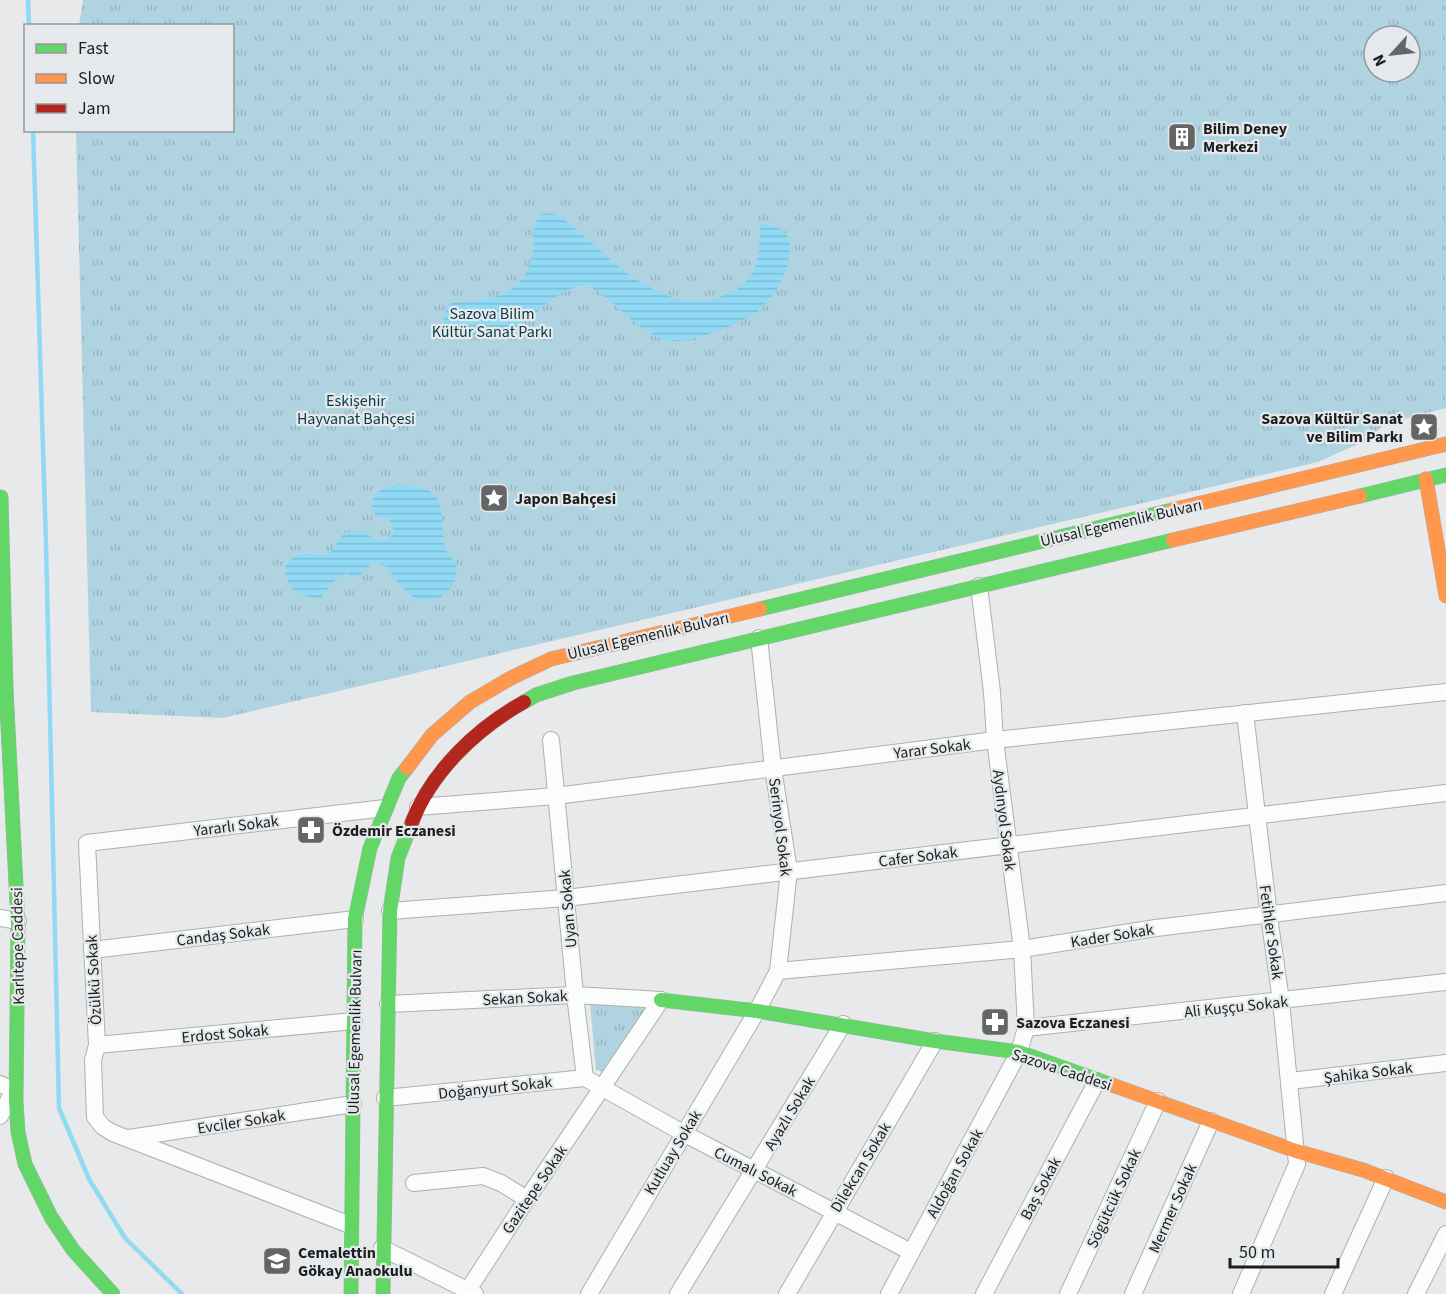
<svg xmlns="http://www.w3.org/2000/svg" width="1446" height="1294" font-family="'Source Sans 3',sans-serif">
	<style>
		.park { fill: url(#park-tufts); fill-rule: evenodd }
		.water { fill: url(#water-rules) }
		.lines { fill: none; stroke-linecap: round; stroke-linejoin: round }
		.stream { stroke: #91daf5; stroke-width: 4.5 }
		.street-casing { stroke: #aeb0b0; stroke-width: 18 }
		.fast-casing { stroke: #aeb0b0; stroke-width: 15 }
		.slow-casing { stroke: #aeb0b0; stroke-width: 15 }
		.jam-casing { stroke: #aeb0b0; stroke-width: 15 }
		.street { stroke: #fbfcfc; stroke-width: 16 }
		.fast { stroke: #63d668; stroke-width: 14 }
		.slow { stroke: #ff974d; stroke-width: 14 }
		.jam { stroke: #b3261e; stroke-width: 14 }
		.labels { text-anchor: middle; stroke-width: 4.5; stroke-linejoin: round; paint-order: stroke }
		.poi-label { font-size: 16px; font-weight: bold; fill: #1d1e1f; stroke: #e6e9eb; text-anchor: start }
		.park-label { font-size: 16px; fill: #083949; stroke: #e6e9eb }
		.street-label { font-size: 16px; fill: #1d1e1f; stroke: #e6e9eb }
	</style>
	<defs>
		<pattern id="park-tufts" width="24" height="20" patternUnits="userSpaceOnUse" patternTransform="scale(1.5)"><rect width="24" height="20" fill="#b0d3e1"/><path d="M3 7l-1-3M5 7V3M7 7l1-3M15 17l-1-3M17 17v-4M19 17l1-3" fill="none" stroke="#97b5c1"/></pattern>
		<pattern id="water-rules" width="6" height="5" patternUnits="userSpaceOnUse" patternTransform="scale(1.5)"><rect width="6" height="5" fill="#91daf5"/><path d="M0 2.5h6" fill="none" stroke="#7dbbd2"/></pattern>
	</defs>
	<rect width="100%" height="100%" fill="#e7e9ea"/>
	<g class="park">
		<path d="M 83,0 L 1446,0 L 1446,408 L 1383,425 L 1367,440 L 1318,462 L 223,718 L 91,712 L 76,131 L 232,130 L 232,26 L 79,25 ZM 1374,36 L 1410,36 L 1410,72 L 1374,72 Z"/>
		<path d="M 590,1004 L 646,1007 L 604,1072 L 596,1070 Z"/>
	</g>
	<g class="water">
		<path d="M 551,213 C 569,220 580,233 595,246 C 631,278 677,317 728,294 C 759,281 760,253 760,224 C 765,225 773,225 778,228 C 806,242 778,294 762,308 C 748,321 692,343 673,341 C 637,336 618,299 586,285 C 554,290 544,310 519,325 C 503,335 462,343 447,329 C 445,327 444,324 443,321 L 446,309 L 451,303 C 491,301 527,296 533,250 C 535,234 530,228 541,214 Z"/>
		<path d="M 398,484 C 409,486 426,486 434,494 C 445,505 441,529 444,543 C 445,552 452,556 455,564 C 463,585 437,608 417,599 C 401,592 395,573 381,563 L 373,563 L 359,576 L 352,577 L 347,573 L 333,582 L 321,598 C 299,598 286,589 285,567 C 295,553 306,550 321,556 L 332,551 L 343,534 C 348,533 353,530 358,531 C 373,533 373,546 391,537 L 393,529 L 389,519 L 378,517 L 371,510 C 372,492 381,488 398,484 Z"/>
	</g>
	<g class="lines">
		<g class="stream">
			<path d="M 28,0 L 29,26"/>
			<path d="M 33,130 L 46,544 L 59,1108 L 89,1179 L 125,1238 L 182,1294"/>
		</g>
		<g class="street-casing">
			<g id="street">
				<path d="M 551,740 L 575,995 L 585,1078"/>
				<path d="M 418,807 L 556,796 L 995,740 L 1446,692"/>
				<path d="M 390,911 L 566,898 L 1446,793"/>
				<path d="M 0,918 L 18,921"/>
				<path d="M 92,950 L 355,919"/>
				<path d="M 778,971 L 1022,949 L 1156,928 L 1446,893"/>
				<path d="M 388,1004 L 575,995 L 661,1000"/>
				<path d="M 1026,1028 L 1446,982"/>
				<path d="M 97,1045 L 354,1021"/>
				<path d="M 1290,1081 L 1446,1063"/>
				<path d="M 0,1084 L 14,1090 L 0,1116"/>
				<path d="M 385,1098 L 585,1078 L 683,1133 L 911,1252"/>
				<path d="M 129,1138 L 353,1104"/>
				<path d="M 414,1183 L 483,1176 L 501,1183 L 527,1199"/>
				<path d="M 350,1225 L 113,1133 L 103,1127 L 95,1117 L 93,1060 L 97,1045 L 87,843 L 385,808"/>
				<path d="M 382,1248 L 475,1294"/>
				<path d="M 468,1290 L 527,1199 L 661,1000"/>
				<path d="M 589,1294 L 757,1011 L 778,971 L 789,871 L 773,768 L 759,638"/>
				<path d="M 678,1294 L 843,1024"/>
				<path d="M 787,1294 L 935,1041"/>
				<path d="M 889,1294 L 1019,1052 L 1026,1028 L 1022,949 L 995,740 L 992,692 L 979,586"/>
				<path d="M 984,1294 L 1097,1081"/>
				<path d="M 1068,1294 L 1158,1101"/>
				<path d="M 1133,1294 L 1211,1121"/>
				<path d="M 1241,1294 L 1297,1164 L 1281,1001 L 1269,916 L 1245,713"/>
				<path d="M 1333,1294 L 1386,1178"/>
				<path d="M 1416,1294 L 1446,1234"/>
			</g>
		</g>
		<g class="fast-casing">
			<g id="fast">
				<path d="M 1360,496 L 1446,475"/>
				<path d="M 1,497 L 6,688 L 18,924 L 16,1101 L 18,1132 L 25,1164 L 51,1217 L 73,1250 L 113,1294"/>
				<path d="M 760,609 L 1172,510"/>
				<path d="M 524,702 L 536,695 L 573,683 L 1173,540"/>
				<path d="M 661,1000 L 757,1011 L 935,1041 L 1019,1052 L 1115,1086"/>
				<path d="M 351,1294 L 355,919 L 370,848 L 399,778 L 407,768"/>
				<path d="M 383,1294 L 390,911 L 398,858 L 412,822"/>
			</g>
		</g>
		<g class="slow-casing">
			<g id="slow">
				<path d="M 1426,479 L 1446,596"/>
				<path d="M 1172,510 L 1446,444"/>
				<path d="M 1173,540 L 1360,496"/>
				<path d="M 407,768 L 432,735 L 470,702 L 511,678 L 551,659 L 760,609"/>
				<path d="M 1115,1086 L 1296,1151 L 1363,1170 L 1446,1202"/>
			</g>
		</g>
		<g class="jam-casing">
			<path id="jam" d="M 412,822 C 432,771 476,729 524,702"/>
		</g>
		<use href="#street" class="street"/>
		<use href="#fast" class="fast"/>
		<use href="#slow" class="slow"/>
		<use href="#jam" class="jam"/>
	</g>
	<defs>
		<g id="building-square" transform="scale(1.5)"><rect x="-9" y="-9" width="18" height="18" rx="4" fill="#646566" stroke="#e6e9eb"/><path d="M-4-6H4V6H1V3H-1V6H-4ZM-2.5-4.3h1.7v1.8h-1.7ZM.8-4.3h1.7v1.8H.8ZM-2.5-1h1.7V.8h-1.7ZM.8-1h1.7V.8H.8Z" fill="#fff"/></g>
		<g id="sight-square" transform="scale(1.5)"><rect x="-9" y="-9" width="18" height="18" rx="4" fill="#646566" stroke="#e6e9eb"/><path d="M0-6L1.8-2.2L6-1.7L2.9 1.2L3.7 5.4L0 3.3L-3.7 5.4L-2.9 1.2L-6-1.7L-1.8-2.2Z" fill="#fff"/></g>
		<g id="pharmacy-square" transform="scale(1.5)"><rect x="-9" y="-9" width="18" height="18" rx="4" fill="#646566" stroke="#e6e9eb"/><path d="M-2-6h4v4h4v4h-4v4h-4v-4h-4v-4h4Z" fill="#fff"/></g>
		<g id="school-square" transform="scale(1.5)"><rect x="-9" y="-9" width="18" height="18" rx="4" fill="#646566" stroke="#e6e9eb"/><path d="M0-5L7-2L0 1L-7-2ZM-4 1L0 2.5L4 1V4Q0 6-4 4Z" fill="#fff"/></g>
	</defs>
	<g fill-rule="evenodd">
		<use href="#building-square" x="1182" y="137"/>
		<use href="#sight-square" x="1424" y="427"/>
		<use href="#sight-square" x="494" y="498"/>
		<use href="#pharmacy-square" x="311" y="830"/>
		<use href="#pharmacy-square" x="995" y="1022"/>
		<use href="#school-square" x="277" y="1261"/>
	</g>
	<g class="labels">
		<g class="poi-label">
			<text x="1203" y="134">Bilim Deney<tspan x="1203" dy="18">Merkezi</tspan></text>
			<text x="1403" y="424" text-anchor="end">Sazova Kültür Sanat<tspan x="1403" dy="18">ve Bilim Parkı</tspan></text>
			<text x="515" y="504">Japon Bahçesi</text>
			<text x="332" y="836">Özdemir Eczanesi</text>
			<text x="1016" y="1028">Sazova Eczanesi</text>
			<text x="298" y="1258">Cemalettin<tspan x="298" dy="18">Gökay Anaokulu</tspan></text>
		</g>
		<g class="park-label">
			<text x="492" y="319">Sazova Bilim<tspan x="492" dy="18">Kültür Sanat Parkı</tspan></text>
			<text x="356" y="406">Eskişehir<tspan x="356" dy="18">Hayvanat Bahçesi</tspan></text>
		</g>
		<g class="street-label">
			<text transform="translate(1121 522) rotate(-13)" y="6">Ulusal Egemenlik Bulvarı</text>
			<text transform="translate(648 635) rotate(-13)" y="6">Ulusal Egemenlik Bulvarı</text>
			<text transform="translate(932 748) rotate(-7)" y="6">Yarar Sokak</text>
			<text transform="translate(1005 820) rotate(83)" y="6">Aydınyol Sokak</text>
			<text transform="translate(236 825) rotate(-7)" y="6">Yararlı Sokak</text>
			<text transform="translate(781 827) rotate(83)" y="6">Serinyol Sokak</text>
			<text transform="translate(918 856) rotate(-7)" y="6">Cafer Sokak</text>
			<text transform="translate(567 909) rotate(-95)" y="6">Uyan Sokak</text>
			<text transform="translate(1272 932) rotate(82)" y="6">Fetihler Sokak</text>
			<text transform="translate(223 934) rotate(-7)" y="6">Candaş Sokak</text>
			<text transform="translate(1112 935) rotate(-9)" y="6">Kader Sokak</text>
			<text transform="translate(17 946) rotate(-91)" y="6">Karlıtepe Caddesi</text>
			<text transform="translate(93 980) rotate(-93)" y="6">Özülkü Sokak</text>
			<text transform="translate(525 997) rotate(-3)" y="6">Sekan Sokak</text>
			<text transform="translate(1236 1006) rotate(-6)" y="6">Ali Kuşçu Sokak</text>
			<text transform="translate(354 1032) rotate(-89)" y="6">Ulusal Egemenlik Bulvarı</text>
			<text transform="translate(225 1033) rotate(-5)" y="6">Erdost Sokak</text>
			<text transform="translate(1062 1069) rotate(18)" y="6">Sazova Caddesi</text>
			<text transform="translate(1368 1072) rotate(-7)" y="6">Şahika Sokak</text>
			<text transform="translate(495 1087) rotate(-6)" y="6">Doğanyurt Sokak</text>
			<text transform="translate(789 1113) rotate(-59)" y="6">Ayazlı Sokak</text>
			<text transform="translate(241 1121) rotate(-9)" y="6">Evciler Sokak</text>
			<text transform="translate(672 1152) rotate(-59)" y="6">Kutluay Sokak</text>
			<text transform="translate(860 1167) rotate(-59)" y="6">Dilekcan Sokak</text>
			<text transform="translate(756 1171) rotate(27)" y="6">Cumalı Sokak</text>
			<text transform="translate(954 1173) rotate(-61)" y="6">Aldoğan Sokak</text>
			<text transform="translate(1040 1188) rotate(-62)" y="6">Baş Sokak</text>
			<text transform="translate(534 1189) rotate(-56)" y="6">Gazitepe Sokak</text>
			<text transform="translate(1113 1198) rotate(-65)" y="6">Sögütcük Sokak</text>
			<text transform="translate(1172 1208) rotate(-66)" y="6">Mermer Sokak</text>
		</g>
	</g>
	<rect x="24" y="24" width="210" height="108" fill="#e6e9eb" stroke="#969899" stroke-width="1.5"/>
	<rect x="36" y="44" width="30" height="9" fill="#63d668" stroke="#969899" stroke-width="1.5"/>
	<text x="78" y="54" font-size="18" fill="#1d1e1f">Fast</text>
	<rect x="36" y="74" width="30" height="9" fill="#ff974d" stroke="#969899" stroke-width="1.5"/>
	<text x="78" y="84" font-size="18" fill="#1d1e1f">Slow</text>
	<rect x="36" y="104" width="30" height="9" fill="#b3261e" stroke="#969899" stroke-width="1.5"/>
	<text x="78" y="114" font-size="18" fill="#1d1e1f">Jam</text>
	<g transform="translate(1392 54) rotate(243)"><circle r="28" fill="#e6e9eb" stroke="#969899" stroke-width="1.5"/>
	<path d="M0-4.5L10 22L0 15L-10 22Z" fill="#646566"/>
	<text y="-9" font-size="16" font-weight="bold" text-anchor="middle" fill="#1d1e1f">N</text>
	</g>
	<path d="M1230 1258v9h108v-9" fill="none" stroke="#1d1e1f" stroke-width="3"/>
	<text x="1239" y="1258" font-size="18" fill="#1d1e1f" stroke="#e6e9eb" stroke-width="4.5" paint-order="stroke">50 m</text>
</svg>
